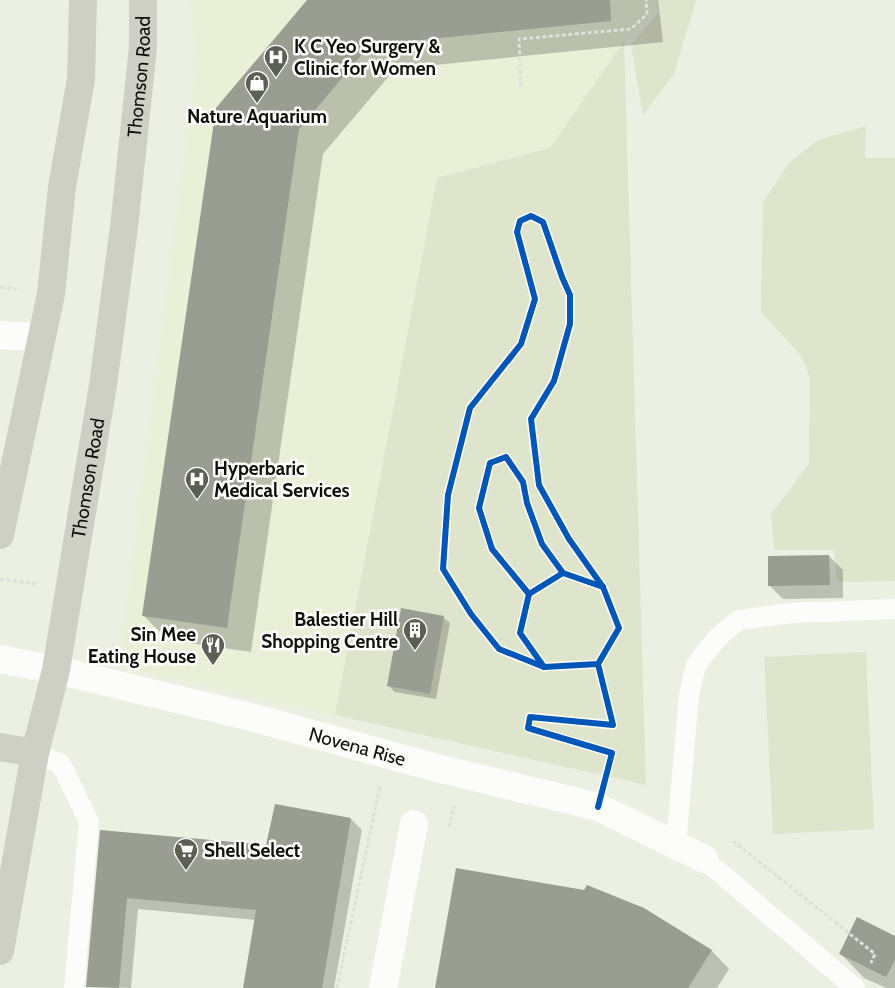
<svg xmlns="http://www.w3.org/2000/svg" width="895" height="988" font-family="Cabin,sans-serif">
	<style>
		.built { fill: #eaf0d7 }
		.green { fill: #dfe4cc }
		.shadow { fill: #0003 }
		.building { fill: #9a9d92 }
		.lines { fill: none; stroke-linecap: round; stroke-linejoin: round }
		.path { stroke: #dee0db; stroke-width: 3; stroke-dasharray: 4 2.5; stroke-linecap: butt }
		.service { stroke: #fcfdfb; stroke-width: 20 }
		.minor { stroke: #fcfdfb; stroke-width: 28 }
		.primary { stroke: #ced0c6; stroke-width: 28 }
		.cycleway-casing { stroke: #fff; stroke-width: 9 }
		.cycleway { stroke: #0057b8; stroke-width: 6 }
		.labels { text-anchor: middle; stroke-width: 5; stroke-linejoin: round; paint-order: stroke }
		.poi-label { font-size: 19px; font-weight: bold; fill: #0f1108; stroke: #fff; text-anchor: start }
		.street-label { font-size: 19px; fill: #0f1108; stroke: #fff }
	</style>
	<rect width="100%" height="100%" fill="#ecf0e2"/>
	<path class="built" d="M 190,0 L 665,0 L 624,41 L 550,148 L 437,178 L 335,715 L 119,666 L 196,63 Z"/>
	<g class="green">
		<path d="M 657,0 L 696,0 L 674,74 L 643,115 L 631,45 L 658,13 Z"/>
		<path d="M 624,41 L 646,785 L 335,715 L 437,178 L 550,148 Z"/>
		<path d="M 866,126 L 865,158 L 895,158 L 895,581 L 837,582 L 834,550 L 774,550 L 771,514 L 809,464 L 810,378 L 802,357 L 761,312 L 763,203 L 788,164 L 818,140 Z"/>
		<path d="M 866,652 L 874,829 L 773,834 L 764,657 Z"/>
	</g>
	<g class="shadow">
		<path d="M 309,0 L 658,0 L 663,42 L 395,69 L 323,154 L 251,652 L 168,640 L 144,616 Z"/>
		<path d="M 829,556 L 843,570 L 843,598 L 783,599 L 769,585 Z"/>
		<path d="M 443,617 L 450,623 L 436,699 L 395,692 L 388,685 Z"/>
		<path d="M 351,819 L 362,830 L 334,988 L 244,988 L 256,920 L 138,909 L 131,988 L 87,986 L 101,831 L 267,846 Z"/>
		<path d="M 643,909 L 712,951 L 729,969 L 717,988 L 436,988 Z"/>
		<path d="M 895,937 L 895,988 L 886,988 L 864,978 L 840,953 Z"/>
	</g>
	<g class="building">
		<path d="M 307,0 L 610,0 L 611,21 L 370,45 L 299,129 L 227,628 L 142,616 L 216,108 Z"/>
		<path d="M 829,555 L 830,585 L 768,586 L 768,556 Z"/>
		<path d="M 401,608 L 444,616 L 430,694 L 387,686 Z"/>
		<path d="M 275,804 L 351,818 L 322,988 L 243,988 L 256,910 L 127,898 L 119,988 L 86,987 L 100,830 L 266,845 Z"/>
		<path d="M 456,868 L 584,890 L 587,885 L 644,908 L 712,950 L 688,988 L 435,988 Z"/>
		<path d="M 857,917 L 895,936 L 895,960 L 886,977 L 839,954 Z"/>
	</g>
	<g class="lines">
		<g class="path">
			<path d="M 521,87 L 519,39 L 631,29 L 647,14 L 646,0"/>
			<path d="M 0,287 L 18,289"/>
			<path d="M 0,579 L 38,584"/>
			<path d="M 449,827 L 454,806"/>
			<path d="M 733,841 L 875,954 L 871,963"/>
			<path d="M 337,988 L 380,786"/>
		</g>
		<g class="service">
			<path d="M 35,753 L 61,764 L 89,822 L 74,988"/>
			<path d="M 676,845 L 689,695 L 696,665 L 718,637 L 739,620 L 791,613 L 895,609"/>
			<path d="M 704,859 L 855,988"/>
		</g>
		<g class="minor">
			<path d="M 0,335 L 40,337"/>
			<path id="s1" d="M 0,659 L 56,670 L 251,717 L 433,767 L 598,807 L 704,859"/>
			<path d="M 383,988 L 414,824"/>
		</g>
		<g class="primary">
			<path d="M 0,535 L 51,294 L 62,187 L 81,79 L 83,0"/>
			<path d="M 0,747 L 35,753"/>
			<path id="s2" d="M 0,951 L 35,753 L 56,670 L 103,385 L 124,227 L 143,47 L 143,0"/>
		</g>
		<g class="cycleway-casing">
			<g id="cycleway">
				<path d="M 529,594 L 492,549 L 479,508 L 490,463 L 506,457 L 523,482 L 527,503 L 542,544 L 563,573"/>
				<path d="M 544,667 L 520,633 L 529,594 L 563,573 L 603,587"/>
				<path d="M 598,807 L 612,753 L 528,728 L 530,717 L 613,725 L 598,664 L 619,628 L 603,587 L 569,539 L 539,485 L 531,419 L 554,381 L 570,324 L 570,295 L 562,277 L 543,222 L 531,216 L 520,221 L 517,232 L 535,299 L 521,344 L 470,408 L 448,495 L 443,569 L 471,614 L 499,649 L 544,667 L 598,664"/>
			</g>
		</g>
		<use href="#cycleway" class="cycleway"/>
	</g>
	<defs>
		<g id="hospital-pin" transform="scale(1.25)"><path d="M0 17L-7.5 6A9.5 9.5 0 1 1 7.5 6Z" fill="#5c5f54" stroke="#fff"/><path d="M-5-5h3v3.5h4V-5h3V5h-3V1.5h-4V5h-3Z" fill="#fff"/></g>
		<g id="shop-pin" transform="scale(1.25)"><path d="M0 17L-7.5 6A9.5 9.5 0 1 1 7.5 6Z" fill="#5c5f54" stroke="#fff"/><path d="M-5-2.5h2.3a2.7 3.5 0 0 1 5.4 0H5L5.5 6h-11ZM-1.5-2.5h3a1.5 2.3 0 0 0-3 0Z" fill="#fff"/></g>
		<g id="building-pin" transform="scale(1.25)"><path d="M0 17L-7.5 6A9.5 9.5 0 1 1 7.5 6Z" fill="#5c5f54" stroke="#fff"/><path d="M-4-6H4V6H1V3H-1V6H-4ZM-2.5-4.3h1.7v1.8h-1.7ZM.8-4.3h1.7v1.8H.8ZM-2.5-1h1.7V.8h-1.7ZM.8-1h1.7V.8H.8Z" fill="#fff"/></g>
		<g id="restaurant-pin" transform="scale(1.25)"><path d="M0 17L-7.5 6A9.5 9.5 0 1 1 7.5 6Z" fill="#5c5f54" stroke="#fff"/><path d="M-5-6h1v4h1v-4h1v4h1v-4h1v5L-1.5 .5V6h-2V.5L-5-1ZM5-6V6H3V1.5H1.5Q1.5-4 5-6Z" fill="#fff"/></g>
		<g id="supermarket-pin" transform="scale(1.25)"><path d="M0 17L-7.5 6A9.5 9.5 0 1 1 7.5 6Z" fill="#5c5f54" stroke="#fff"/><path d="M-6-5.5h2.5l.6 2H6L4.5 2H-2.5L-4.4-4H-6ZM-1.5 3.2a1.3 1.3 0 1 0 .1 0ZM3 3.2a1.3 1.3 0 1 0 .1 0Z" fill="#fff"/></g>
	</defs>
	<g fill-rule="evenodd">
		<use href="#hospital-pin" x="276" y="57"/>
		<use href="#shop-pin" x="257" y="83"/>
		<use href="#hospital-pin" x="197" y="479"/>
		<use href="#building-pin" x="415" y="630"/>
		<use href="#restaurant-pin" x="213" y="645"/>
		<use href="#supermarket-pin" x="186" y="850"/>
	</g>
	<g class="labels">
		<g class="poi-label">
			<text x="294" y="53">K C Yeo Surgery &amp;<tspan x="294" dy="22">Clinic for Women</tspan></text>
			<text x="257" y="123" text-anchor="middle">Nature Aquarium</text>
			<text x="214" y="475">Hyperbaric<tspan x="214" dy="22">Medical Services</tspan></text>
			<text x="398" y="626" text-anchor="end">Balestier Hill<tspan x="398" dy="22">Shopping Centre</tspan></text>
			<text x="196" y="641" text-anchor="end">Sin Mee<tspan x="196" dy="22">Eating House</tspan></text>
			<text x="204" y="857">Shell Select</text>
		</g>
		<g class="street-label">
			<text dy="7" stroke="none"><textPath href="#s2" startOffset="886">Thomson Road</textPath></text>
			<text dy="7" stroke="none"><textPath href="#s2" startOffset="481">Thomson Road</textPath></text>
			<text dy="7" stroke="none"><textPath href="#s1" startOffset="368">Novena Rise</textPath></text>
		</g>
	</g>
</svg>
